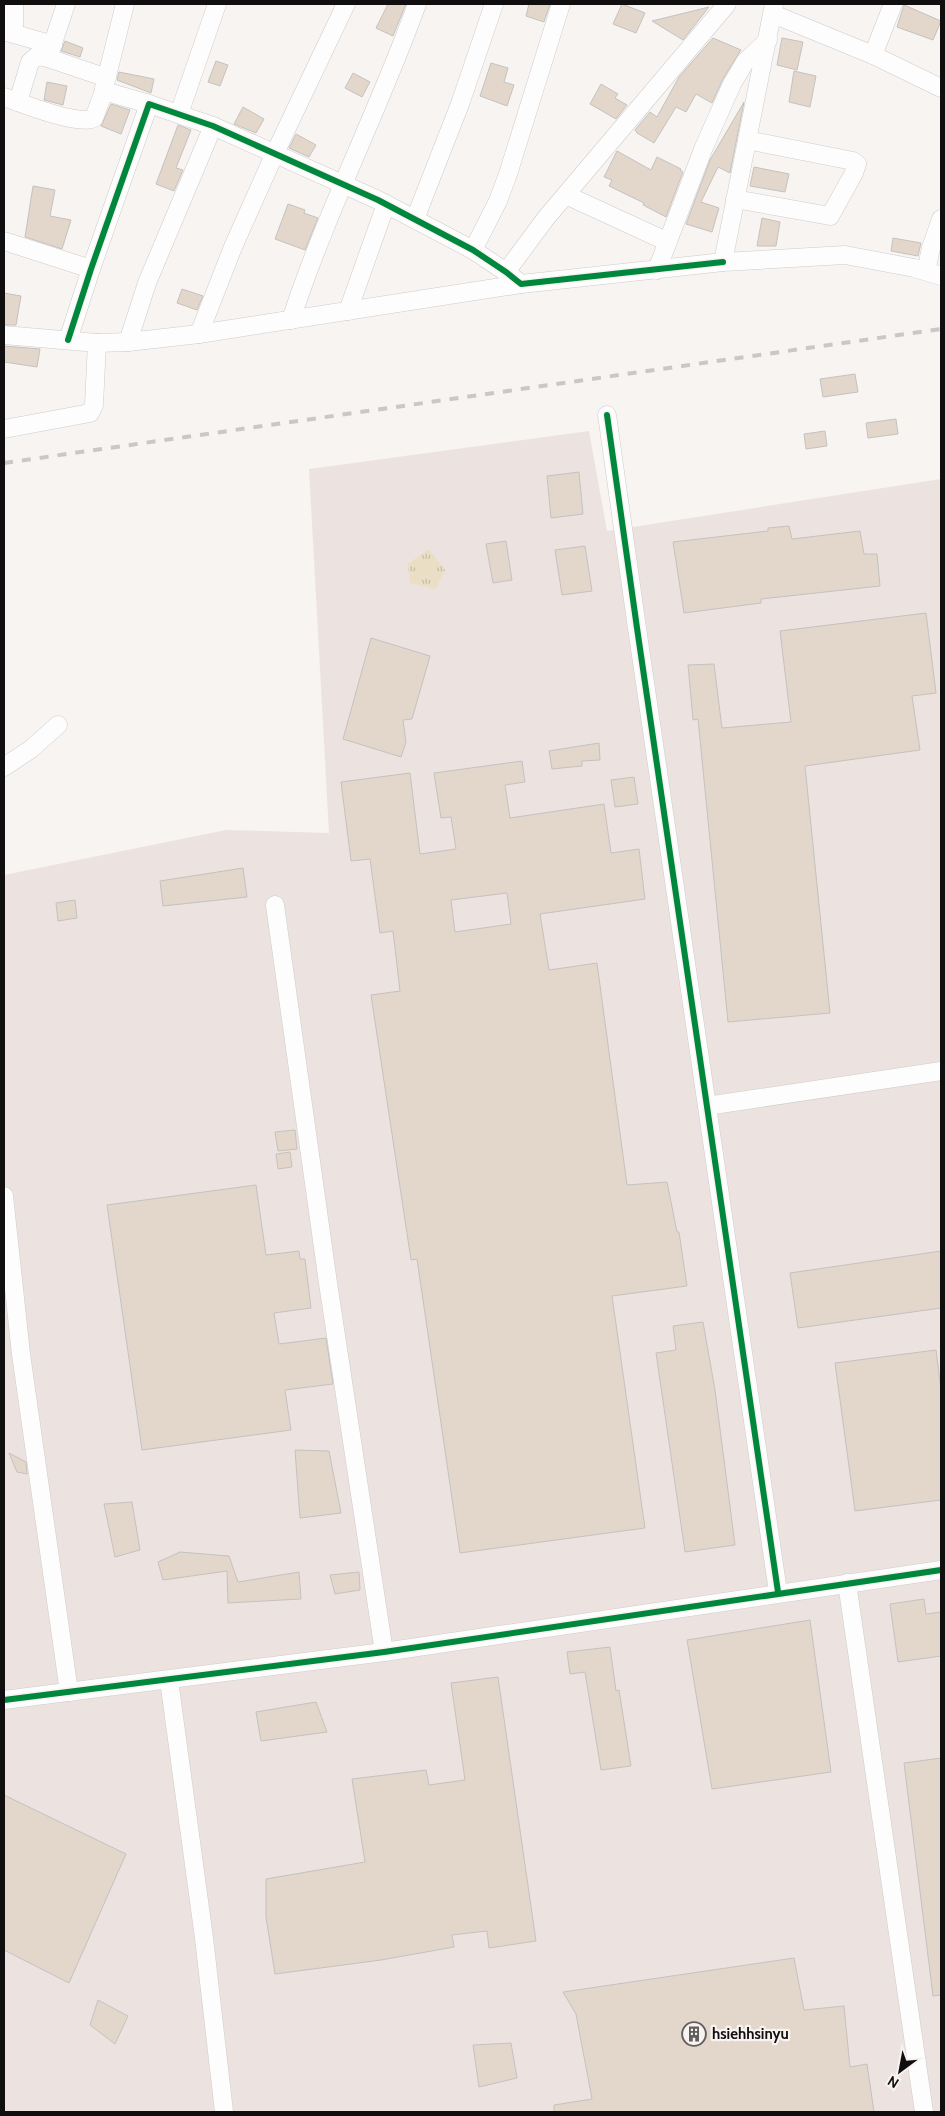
<svg xmlns="http://www.w3.org/2000/svg" width="945" height="2116" font-family="Cabin,sans-serif">
	<style>
		.built { fill: #ece3e0 }
		.grass { fill: url(#grass-tufts) }
		.building { fill: #e3d6ca; stroke: #c4c2c0; fill-rule: evenodd }
		.lines { fill: none; stroke-linecap: round; stroke-linejoin: round }
		.minor-casing { stroke: #ceccca; stroke-width: 19 }
		.minor { stroke: #fefdfd; stroke-width: 18 }
		.rail { stroke: #c9c8c8; stroke-width: 4; stroke-dasharray: 9 9; stroke-linecap: butt }
		.cycleway-casing { stroke: #f8f3f1; stroke-width: 9 }
		.cycleway { stroke: #00873e; stroke-width: 6 }
		.labels { text-anchor: middle; stroke-width: 4.5; stroke-linejoin: round; paint-order: stroke }
		.poi-label { font-size: 15px; font-weight: bold; fill: #100e0e; stroke: #f8f3f1; text-anchor: start }
	</style>
	<defs>
		<pattern id="grass-tufts" width="24" height="20" patternUnits="userSpaceOnUse" patternTransform="scale(1.25)"><rect width="24" height="20" fill="#eadfc5"/><path d="M3 7l-1-3M5 7V3M7 7l1-3M15 17l-1-3M17 17v-4M19 17l1-3" fill="none" stroke="#c8bea8"/></pattern>
	</defs>
	<rect width="100%" height="100%" fill="#f7f4f2"/>
	<path class="built" d="M 589,431 L 607,531 L 941,479 L 941,2112 L 4,2112 L 4,875 L 226,830 L 329,833 L 309,469 Z"/>
	<path class="grass" d="M 429,549 L 445,570 L 436,589 L 410,583 L 408,564 Z"/>
	<g class="building">
		<path d="M 388,4 L 406,4 L 393,36 L 376,28 Z"/>
		<path d="M 529,4 L 550,4 L 544,22 L 526,16 Z"/>
		<path d="M 622,4 L 645,13 L 636,33 L 613,24 Z"/>
		<path d="M 904,5 L 941,21 L 933,40 L 897,27 Z"/>
		<path d="M 709,7 L 683,40 L 652,21 Z"/>
		<path d="M 713,38 L 741,50 L 723,79 L 712,103 L 696,94 L 686,112 L 676,107 L 654,143 L 637,133 L 635,130 L 650,112 L 657,117 L 679,77 Z"/>
		<path d="M 782,38 L 803,42 L 797,70 L 777,65 Z"/>
		<path d="M 65,41 L 83,48 L 80,57 L 61,51 Z"/>
		<path d="M 216,61 L 228,65 L 220,86 L 208,82 Z"/>
		<path d="M 491,63 L 508,68 L 504,82 L 514,85 L 507,106 L 480,96 Z"/>
		<path d="M 794,71 L 816,76 L 810,107 L 789,102 Z"/>
		<path d="M 119,72 L 154,79 L 151,93 L 117,80 Z"/>
		<path d="M 353,73 L 370,82 L 362,97 L 345,88 Z"/>
		<path d="M 47,82 L 67,86 L 63,105 L 44,100 Z"/>
		<path d="M 601,84 L 618,94 L 615,98 L 627,105 L 616,119 L 590,104 Z"/>
		<path d="M 744,102 L 730,173 L 718,167 L 701,202 L 719,208 L 712,232 L 686,224 L 710,160 Z"/>
		<path d="M 111,104 L 130,110 L 121,134 L 101,126 Z"/>
		<path d="M 243,107 L 264,119 L 256,133 L 234,124 Z"/>
		<path d="M 178,125 L 191,130 L 176,168 L 183,170 L 174,191 L 156,184 Z"/>
		<path d="M 296,134 L 316,145 L 309,157 L 289,148 Z"/>
		<path d="M 617,151 L 651,170 L 657,157 L 681,169 L 680,170 L 683,172 L 666,217 L 643,205 L 644,203 L 609,186 L 612,180 L 604,177 Z"/>
		<path d="M 754,167 L 789,174 L 785,192 L 750,186 Z"/>
		<path d="M 33,186 L 55,190 L 50,216 L 71,220 L 62,249 L 25,237 Z"/>
		<path d="M 288,204 L 305,210 L 304,213 L 318,218 L 305,250 L 275,239 Z"/>
		<path d="M 762,218 L 780,222 L 776,246 L 757,246 Z"/>
		<path d="M 893,238 L 921,243 L 918,256 L 891,251 Z"/>
		<path d="M 182,289 L 203,296 L 197,310 L 177,303 Z"/>
		<path d="M 4,293 L 21,296 L 16,325 L 4,325 Z"/>
		<path d="M 4,346 L 40,349 L 37,367 L 4,362 Z"/>
		<path d="M 855,374 L 858,392 L 823,397 L 820,379 Z"/>
		<path d="M 896,419 L 898,434 L 868,438 L 866,423 Z"/>
		<path d="M 825,431 L 827,446 L 806,449 L 804,434 Z"/>
		<path d="M 579,472 L 583,514 L 551,518 L 547,476 Z"/>
		<path d="M 789,526 L 792,539 L 860,531 L 864,554 L 877,554 L 880,586 L 761,599 L 761,603 L 684,613 L 673,542 L 768,531 L 768,528 Z"/>
		<path d="M 506,541 L 512,580 L 493,583 L 486,544 Z"/>
		<path d="M 585,546 L 592,591 L 562,595 L 555,550 Z"/>
		<path d="M 926,613 L 936,693 L 912,696 L 920,750 L 805,766 L 830,1013 L 728,1022 L 698,719 L 693,720 L 688,665 L 714,664 L 722,728 L 791,722 L 780,631 Z"/>
		<path d="M 371,638 L 430,656 L 412,719 L 403,720 L 406,742 L 401,757 L 343,739 Z"/>
		<path d="M 599,743 L 600,760 L 582,761 L 582,766 L 552,769 L 549,751 Z"/>
		<path d="M 522,761 L 525,782 L 505,785 L 510,818 L 604,804 L 611,853 L 639,849 L 645,899 L 540,914 L 549,970 L 597,963 L 627,1185 L 667,1182 L 677,1232 L 679,1232 L 687,1286 L 612,1296 L 645,1528 L 460,1553 L 417,1259 L 411,1260 L 371,995 L 400,991 L 393,931 L 380,933 L 370,859 L 351,861 L 341,782 L 410,773 L 420,854 L 456,849 L 451,817 L 441,818 L 434,773 ZM 507,893 L 511,924 L 455,932 L 451,900 Z"/>
		<path d="M 634,777 L 638,804 L 615,807 L 611,780 Z"/>
		<path d="M 243,868 L 247,897 L 163,906 L 160,881 Z"/>
		<path d="M 75,900 L 77,918 L 58,921 L 56,903 Z"/>
		<path d="M 295,1130 L 297,1149 L 278,1151 L 275,1132 Z"/>
		<path d="M 290,1152 L 292,1167 L 278,1169 L 276,1154 Z"/>
		<path d="M 256,1185 L 266,1255 L 299,1251 L 300,1259 L 305,1259 L 311,1308 L 274,1313 L 279,1344 L 326,1338 L 333,1384 L 285,1390 L 291,1430 L 142,1450 L 107,1205 Z"/>
		<path d="M 941,1251 L 941,1308 L 798,1328 L 790,1273 Z"/>
		<path d="M 703,1322 L 715,1390 L 735,1545 L 685,1552 L 656,1353 L 676,1350 L 673,1326 Z"/>
		<path d="M 936,1350 L 941,1389 L 941,1500 L 855,1511 L 835,1363 Z"/>
		<path d="M 295,1450 L 329,1451 L 341,1513 L 300,1518 Z"/>
		<path d="M 9,1453 L 26,1462 L 27,1474 L 17,1472 Z"/>
		<path d="M 132,1502 L 140,1550 L 115,1557 L 104,1504 Z"/>
		<path d="M 180,1552 L 229,1556 L 238,1582 L 299,1572 L 301,1599 L 228,1603 L 227,1571 L 163,1580 L 158,1562 Z"/>
		<path d="M 359,1572 L 360,1590 L 335,1594 L 330,1575 Z"/>
		<path d="M 924,1599 L 926,1614 L 941,1612 L 941,1656 L 898,1662 L 890,1604 Z"/>
		<path d="M 810,1620 L 831,1772 L 712,1789 L 687,1640 Z"/>
		<path d="M 610,1647 L 616,1691 L 619,1690 L 631,1766 L 601,1770 L 585,1672 L 570,1674 L 567,1652 Z"/>
		<path d="M 498,1677 L 536,1941 L 489,1948 L 487,1931 L 452,1935 L 454,1947 L 381,1960 L 275,1974 L 266,1917 L 266,1879 L 365,1862 L 352,1779 L 426,1770 L 429,1785 L 465,1780 L 451,1683 Z"/>
		<path d="M 316,1702 L 327,1732 L 261,1741 L 256,1712 Z"/>
		<path d="M 941,1758 L 941,1995 L 933,1996 L 904,1763 Z"/>
		<path d="M 4,1795 L 126,1854 L 69,1983 L 4,1950 Z"/>
		<path d="M 794,1958 L 804,2010 L 844,2006 L 850,2067 L 867,2064 L 874,2112 L 554,2112 L 554,2105 L 592,2099 L 576,2014 L 563,1992 Z"/>
		<path d="M 98,2000 L 128,2016 L 115,2044 L 90,2025 Z"/>
		<path d="M 511,2043 L 517,2078 L 479,2087 L 473,2045 Z"/>
	</g>
	<g class="lines">
		<g class="minor-casing">
			<g id="minor">
				<path d="M 774,4 L 723,262 L 845,255 L 914,268 L 941,276"/>
				<path d="M 773,14 L 873,55 L 941,88"/>
				<path d="M 4,31 L 53,45"/>
				<path d="M 14,34 L 14,4"/>
				<path d="M 873,55 L 893,4"/>
				<path d="M 48,58 L 66,4"/>
				<path d="M 104,88 L 125,4"/>
				<path d="M 4,97 C 20,103 82,127 94,118 L 104,91 L 149,104"/>
				<path d="M 18,102 L 30,62 L 37,56 L 48,58 L 107,78"/>
				<path d="M 179,114 L 217,4"/>
				<path d="M 566,195 L 668,242"/>
				<path d="M 735,199 L 830,216 L 854,173 L 857,164 L 853,161 L 747,140"/>
				<path d="M 415,219 L 460,104 L 494,4"/>
				<path d="M 4,241 L 91,269"/>
				<path d="M 473,250 L 498,201 L 508,174 L 561,4"/>
				<path d="M 657,270 L 704,147 L 732,84 L 745,62 L 768,40"/>
				<path d="M 926,271 L 931,248 L 941,219"/>
				<path d="M 506,272 L 546,218 L 727,4"/>
				<path d="M 348,311 L 386,204"/>
				<path d="M 291,320 C 326,212 379,110 417,4"/>
				<path d="M 199,334 L 233,247 L 275,153 L 346,4"/>
				<path d="M 4,335 L 97,343 L 128,342 L 199,334 L 521,284"/>
				<path d="M 68,340 L 91,269 L 149,104 L 213,126 L 378,200 L 473,250 L 506,272 L 521,284 L 723,262"/>
				<path d="M 128,342 L 147,283 L 213,126"/>
				<path d="M 607,415 L 637,628 L 778,1592"/>
				<path d="M 4,429 L 90,413 L 94,405 L 97,343"/>
				<path d="M 4,767 L 31,749 L 58,725"/>
				<path d="M 275,905 L 328,1283 L 384,1652"/>
				<path d="M 707,1106 L 941,1071"/>
				<path d="M 4,1196 L 21,1354 L 69,1692"/>
				<path d="M 847,1583 L 924,2112"/>
				<path d="M 169,1680 L 204,1938 L 224,2112"/>
				<path d="M 4,1700 L 384,1652 L 941,1570"/>
			</g>
		</g>
		<use href="#minor" class="minor"/>
		<path class="rail" d="M 4,463 L 941,329"/>
		<g class="cycleway-casing">
			<g id="cycleway">
				<path d="M 68,340 L 91,269 L 149,104 L 213,126 L 378,200 L 473,250 L 506,272 L 521,284 L 723,262"/>
				<path d="M 607,415 L 637,628 L 778,1592"/>
				<path d="M 4,1700 L 384,1652 L 941,1570"/>
			</g>
		</g>
		<use href="#cycleway" class="cycleway"/>
	</g>
	<defs>
		<g id="building-ring" transform="scale(1.25)"><circle r="9.5" fill="#f8f3f1" stroke="#615e5e" stroke-width="1.5"/><path d="M-4-6H4V6H1V3H-1V6H-4ZM-2.5-4.3h1.7v1.8h-1.7ZM.8-4.3h1.7v1.8H.8ZM-2.5-1h1.7V.8h-1.7ZM.8-1h1.7V.8H.8Z" fill="#615e5e"/></g>
	</defs>
	<g fill-rule="evenodd">
		<use href="#building-ring" x="694" y="2034"/>
	</g>
	<g class="labels">
		<g class="poi-label">
			<text x="712" y="2039">hsiehhsinyu</text>
		</g>
	</g>
	<rect width="945" height="2116" fill="none" stroke="#100e0e" stroke-width="10"/>
	<g transform="translate(900 2071) rotate(212)" stroke="#f8f3f1" stroke-width="4" paint-order="stroke">
	<path d="M0-4L9 19L0 12L-9 19Z" fill="#100e0e"/>
	<text y="-8" font-size="14" font-weight="bold" text-anchor="middle" fill="#100e0e">N</text>
	</g>
</svg>
